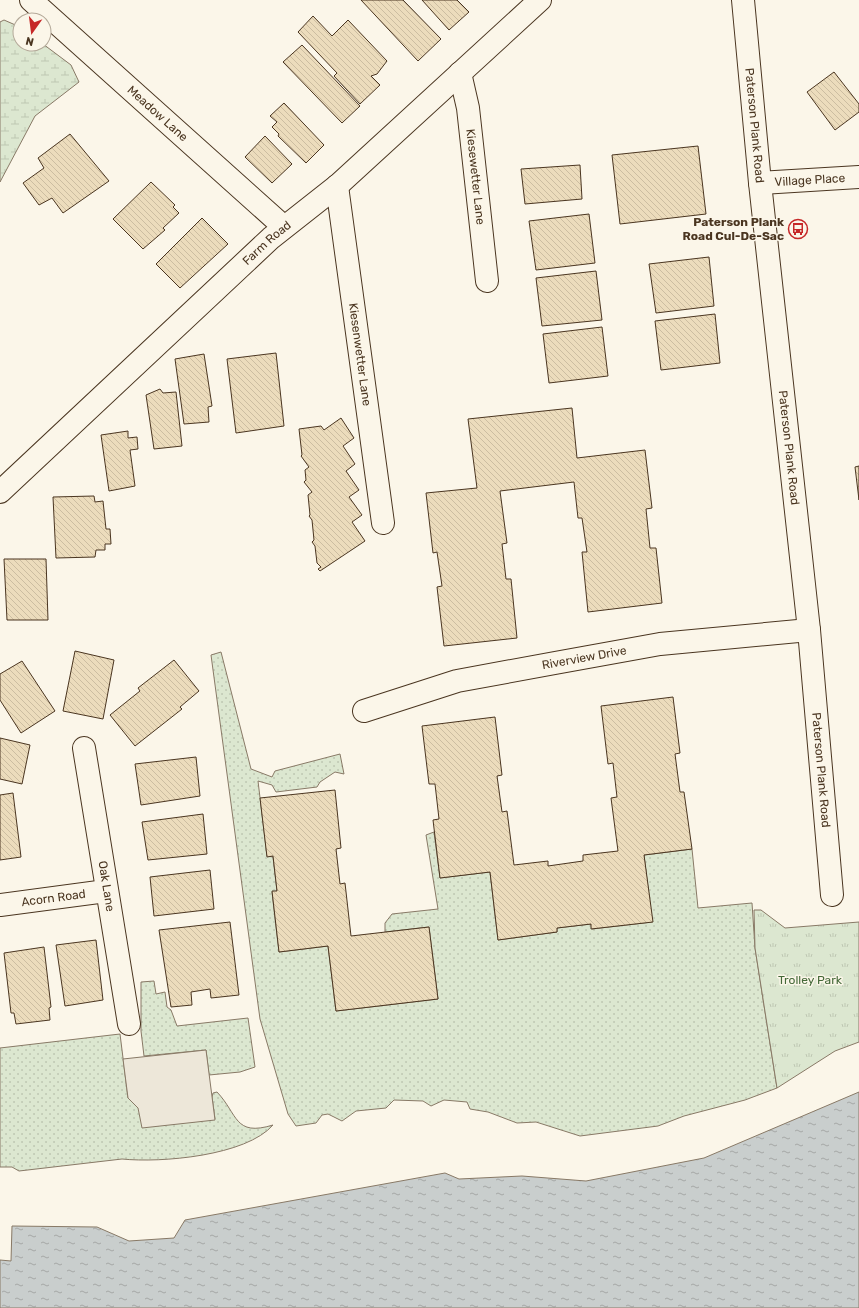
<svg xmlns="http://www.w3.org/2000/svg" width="859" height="1308" font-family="Rubik,sans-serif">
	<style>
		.grass { fill: url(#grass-dots); stroke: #887966 }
		.wetland { fill: url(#wetland-marsh); stroke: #887966 }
		.park { fill: url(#park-tufts); stroke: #887966 }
		.parking { fill: #ede7d9; stroke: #887966 }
		.water { fill: url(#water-ripples); stroke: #887966 }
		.building { fill: url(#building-back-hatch); stroke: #4a3520 }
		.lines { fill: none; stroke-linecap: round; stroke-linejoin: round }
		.minor-casing { stroke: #4a3520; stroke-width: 24 }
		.tertiary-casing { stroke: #4a3520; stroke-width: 24 }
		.minor { stroke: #fbf6e9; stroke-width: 22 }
		.tertiary { stroke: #fbf6e9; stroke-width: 22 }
		.labels { text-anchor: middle; stroke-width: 3; stroke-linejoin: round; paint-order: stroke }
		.street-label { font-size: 12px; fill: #4a3520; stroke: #fbf6e9 }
		.poi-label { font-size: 12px; font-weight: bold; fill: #4a3520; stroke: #fbf6e9; text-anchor: end }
		.park-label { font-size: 12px; fill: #436837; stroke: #fbf6e9 }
	</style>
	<defs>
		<pattern id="grass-dots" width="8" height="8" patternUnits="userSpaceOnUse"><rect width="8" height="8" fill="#dce7d0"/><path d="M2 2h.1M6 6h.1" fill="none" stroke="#bec7b2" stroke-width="1.8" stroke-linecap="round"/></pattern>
		<pattern id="wetland-marsh" width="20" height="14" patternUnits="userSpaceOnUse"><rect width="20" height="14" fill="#dce7d0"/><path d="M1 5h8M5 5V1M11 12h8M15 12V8" fill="none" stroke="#bec7b2"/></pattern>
		<pattern id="park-tufts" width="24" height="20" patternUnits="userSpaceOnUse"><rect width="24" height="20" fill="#dce7d0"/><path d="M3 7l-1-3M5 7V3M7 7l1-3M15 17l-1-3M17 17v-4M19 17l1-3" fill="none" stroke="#bec7b2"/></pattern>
		<pattern id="water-ripples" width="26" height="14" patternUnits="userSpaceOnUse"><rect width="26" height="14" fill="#c9cecd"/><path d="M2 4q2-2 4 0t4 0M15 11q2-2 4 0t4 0" fill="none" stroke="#a5a8a6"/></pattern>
		<pattern id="building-back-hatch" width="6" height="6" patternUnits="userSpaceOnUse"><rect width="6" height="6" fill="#ecdcbc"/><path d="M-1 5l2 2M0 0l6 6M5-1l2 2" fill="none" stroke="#ccbda1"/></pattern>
	</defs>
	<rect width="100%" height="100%" fill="#fbf6e9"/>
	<g class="grass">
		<path d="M 221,652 L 251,769 L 272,777 L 275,771 L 340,754 L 344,774 L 335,772 L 320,782 L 317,787 L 276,792 L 272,785 L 258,781 L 267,856 L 273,857 L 277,891 L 272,892 L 279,952 L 328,946 L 336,1011 L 438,999 L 429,927 L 385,932 L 385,923 L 392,914 L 438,909 L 426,835 L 434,832 L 440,878 L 490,872 L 498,940 L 557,932 L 557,928 L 591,924 L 592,929 L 652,922 L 644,855 L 692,849 L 698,908 L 752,903 L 755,948 L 777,1088 L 745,1100 L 684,1116 L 658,1126 L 580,1136 L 536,1122 L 517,1123 L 488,1112 L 470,1109 L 467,1102 L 444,1100 L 431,1106 L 423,1101 L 394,1100 L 386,1108 L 356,1111 L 342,1121 L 328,1114 L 322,1115 L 316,1123 L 296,1126 L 288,1114 L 260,1019 L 211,655 Z"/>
		<path d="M 154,981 L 156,994 L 165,992 L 167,1007 L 171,1010 L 177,1026 L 248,1018 L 255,1067 L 240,1072 L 209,1075 L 206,1050 L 144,1056 L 141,1031 L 141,982 Z"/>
		<path d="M 120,1034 L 128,1098 L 138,1108 L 215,1119 L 212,1097 L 213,1093 L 217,1092 C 238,1114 234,1137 273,1125 C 246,1156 161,1163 122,1159 L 19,1171 L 12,1167 L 0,1167 L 0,1048 Z"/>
	</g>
	<path class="wetland" d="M 4,20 L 20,27 L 20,44 L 43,44 L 71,65 L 79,82 L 35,116 L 0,182 L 0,22 Z"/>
	<path class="park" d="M 754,910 L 761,910 L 785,928 L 859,922 L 859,1042 L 835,1051 L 777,1088 L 755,948 Z"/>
	<path class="parking" d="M 206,1050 L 215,1120 L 142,1128 L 138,1108 L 128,1098 L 123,1059 Z"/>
	<path class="water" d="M 859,1092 L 859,1308 L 0,1308 L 0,1260 L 11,1261 L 12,1226 L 97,1227 L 129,1241 L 174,1238 L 185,1220 L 445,1173 L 459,1179 L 522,1176 L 586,1181 L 704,1158 Z"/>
	<g class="building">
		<path d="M 361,0 L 403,0 L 441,39 L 418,61 Z"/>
		<path d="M 422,0 L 457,0 L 469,12 L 449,30 Z"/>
		<path d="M 313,16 L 332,36 L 348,20 L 387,61 L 377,74 L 371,76 L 380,85 L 360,104 L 334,76 L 337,73 L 298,32 Z"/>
		<path d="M 302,45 L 360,106 L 342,123 L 283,62 Z"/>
		<path d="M 834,72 L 859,104 L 859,112 L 835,130 L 807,92 Z"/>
		<path d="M 284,103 L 324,145 L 306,163 L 278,136 L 279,134 L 272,127 L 277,122 L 270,116 Z"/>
		<path d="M 70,134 L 109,181 L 63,213 L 52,198 L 39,205 L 23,183 L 44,168 L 38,158 Z"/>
		<path d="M 265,136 L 292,164 L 272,183 L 245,157 Z"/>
		<path d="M 698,146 L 706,214 L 620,224 L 612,155 Z"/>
		<path d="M 580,165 L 582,199 L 525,204 L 521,169 Z"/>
		<path d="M 151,182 L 175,205 L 173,207 L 179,213 L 163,228 L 165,230 L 143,249 L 113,219 Z"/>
		<path d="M 589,214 L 595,263 L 536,270 L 529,221 Z"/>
		<path d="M 202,218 L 228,244 L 180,288 L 156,264 Z"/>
		<path d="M 709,257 L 714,306 L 656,313 L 649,264 Z"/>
		<path d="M 596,271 L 602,320 L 542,326 L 536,278 Z"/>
		<path d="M 715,314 L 720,363 L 661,370 L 655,321 Z"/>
		<path d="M 602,327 L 608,376 L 549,383 L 543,334 Z"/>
		<path d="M 276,353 L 284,426 L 236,433 L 227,359 Z"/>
		<path d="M 204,354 L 212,406 L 208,407 L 209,422 L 184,424 L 175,359 Z"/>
		<path d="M 160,389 L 163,393 L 176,392 L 182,446 L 154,449 L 146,395 Z"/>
		<path d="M 572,408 L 577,458 L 645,450 L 652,508 L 646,509 L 650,548 L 656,548 L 662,603 L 588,612 L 582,552 L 587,552 L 582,518 L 578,518 L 574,482 L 500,491 L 507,543 L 502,544 L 506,579 L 511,579 L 517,638 L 444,646 L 437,587 L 442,586 L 437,552 L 433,553 L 426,493 L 477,488 L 468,419 Z"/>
		<path d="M 341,418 L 354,438 L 343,446 L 355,464 L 346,471 L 359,490 L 349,497 L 362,515 L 352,522 L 365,541 L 320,571 L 318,569 L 321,567 L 317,563 L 315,546 L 312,542 L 314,540 L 312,520 L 309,516 L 310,515 L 308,495 L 312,492 L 304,482 L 306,480 L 305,470 L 309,467 L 301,456 L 302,455 L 299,429 L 321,426 L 324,430 Z"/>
		<path d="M 128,431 L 128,438 L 137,437 L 138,449 L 130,450 L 135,486 L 109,491 L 101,435 Z"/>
		<path d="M 859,466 L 859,500 L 855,467 Z"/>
		<path d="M 94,496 L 95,502 L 103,501 L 106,529 L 110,529 L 111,544 L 105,544 L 105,550 L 96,550 L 95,557 L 56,558 L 53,497 Z"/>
		<path d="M 4,559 L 46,559 L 48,620 L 7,620 Z"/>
		<path d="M 75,651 L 114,660 L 103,719 L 63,711 Z"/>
		<path d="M 174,660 L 199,691 L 180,707 L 182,709 L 135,746 L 110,715 L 140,691 L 138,688 Z"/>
		<path d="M 22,661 L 55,711 L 21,733 L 0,700 L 0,674 Z"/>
		<path d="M 673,697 L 680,753 L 675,754 L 680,792 L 684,792 L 692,849 L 644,855 L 653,922 L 591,929 L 591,924 L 557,928 L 557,932 L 498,940 L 490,872 L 440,878 L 433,820 L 439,819 L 435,784 L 429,784 L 422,726 L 495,717 L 502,775 L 497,776 L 502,812 L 507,811 L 514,865 L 548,861 L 548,866 L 583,861 L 583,855 L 618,851 L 611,798 L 617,797 L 613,763 L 608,764 L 601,706 Z"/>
		<path d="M 0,738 L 30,745 L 22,784 L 0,779 Z"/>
		<path d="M 196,757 L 200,796 L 141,805 L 135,764 Z"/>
		<path d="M 335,790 L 341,848 L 336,849 L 340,884 L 345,883 L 351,936 L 429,927 L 438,999 L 336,1011 L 328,946 L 279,952 L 272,891 L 277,891 L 273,856 L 267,857 L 260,798 Z"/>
		<path d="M 13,793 L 21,857 L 0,860 L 0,795 Z"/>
		<path d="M 203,814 L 207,854 L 148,860 L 142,822 Z"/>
		<path d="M 210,870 L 214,909 L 154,916 L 150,877 Z"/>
		<path d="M 230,922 L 239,995 L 211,998 L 210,989 L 191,992 L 192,1005 L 171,1007 L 159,930 Z"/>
		<path d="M 96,940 L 103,1000 L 65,1006 L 56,945 Z"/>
		<path d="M 44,947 L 51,1007 L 49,1008 L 50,1020 L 16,1024 L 14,1013 L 11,1013 L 4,953 Z"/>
	</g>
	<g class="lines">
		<g class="minor-casing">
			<g id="minor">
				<path id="s1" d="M 31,0 L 284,227"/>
				<path id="s2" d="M 460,73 L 468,108 L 487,281"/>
				<path id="s3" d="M 760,183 L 859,177"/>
				<path id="s4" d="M 337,186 L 383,523"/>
				<path id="s5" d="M 0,492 L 271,238 L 337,186 L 540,0"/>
				<path id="s6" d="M 364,711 L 457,681 L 555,663 L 660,644 L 809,630"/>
				<path id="s7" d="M 84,748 L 129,1024"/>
				<path id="s8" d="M 0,905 L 106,891"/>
			</g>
		</g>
		<g class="tertiary-casing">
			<g id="tertiary">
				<path id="s9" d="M 743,0 L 760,183 L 809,630 L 832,895"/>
			</g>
		</g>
		<use href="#minor" class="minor"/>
		<use href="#tertiary" class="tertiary"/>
	</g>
	<defs>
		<g id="bus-ring" transform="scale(1)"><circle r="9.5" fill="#fbf6e9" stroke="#c62828" stroke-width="1.5"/><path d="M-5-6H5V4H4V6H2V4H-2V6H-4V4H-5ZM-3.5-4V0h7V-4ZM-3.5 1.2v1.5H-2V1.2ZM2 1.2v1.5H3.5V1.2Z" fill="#c62828"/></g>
	</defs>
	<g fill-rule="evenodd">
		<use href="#bus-ring" x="798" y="229"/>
	</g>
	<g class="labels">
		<g class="street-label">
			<text dy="4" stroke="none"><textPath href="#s1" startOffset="170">Meadow Lane</textPath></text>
			<text dy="4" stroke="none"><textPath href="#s9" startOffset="126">Paterson Plank Road</textPath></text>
			<text dy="4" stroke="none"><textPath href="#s2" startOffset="105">Kiesewetter Lane</textPath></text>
			<text dy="4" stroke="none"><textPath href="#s3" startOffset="50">Village Place</textPath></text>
			<text dy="4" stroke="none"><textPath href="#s5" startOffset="365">Farm Road</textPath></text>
			<text dy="4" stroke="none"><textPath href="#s4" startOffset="170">Kiesenwetter Lane</textPath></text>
			<text dy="4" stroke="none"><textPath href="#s9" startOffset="450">Paterson Plank Road</textPath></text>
			<text dy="4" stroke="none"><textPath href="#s6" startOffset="227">Riverview Drive</textPath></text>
			<text dy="4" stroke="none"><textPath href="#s9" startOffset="774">Paterson Plank Road</textPath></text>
			<text dy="4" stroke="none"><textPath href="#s7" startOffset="140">Oak Lane</textPath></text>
			<text dy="4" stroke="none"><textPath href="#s8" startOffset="54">Acorn Road</textPath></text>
		</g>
		<g class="poi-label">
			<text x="784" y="226">Paterson Plank<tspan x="784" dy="14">Road Cul-De-Sac</tspan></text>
		</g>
		<g class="park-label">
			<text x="810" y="984">Trolley Park</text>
		</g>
	</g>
	<g transform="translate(32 32) rotate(194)"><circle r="19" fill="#fbf6e9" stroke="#b4a999"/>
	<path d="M0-3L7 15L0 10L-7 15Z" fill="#c62828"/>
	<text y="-6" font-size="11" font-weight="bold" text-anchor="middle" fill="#4a3520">N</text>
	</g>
</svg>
